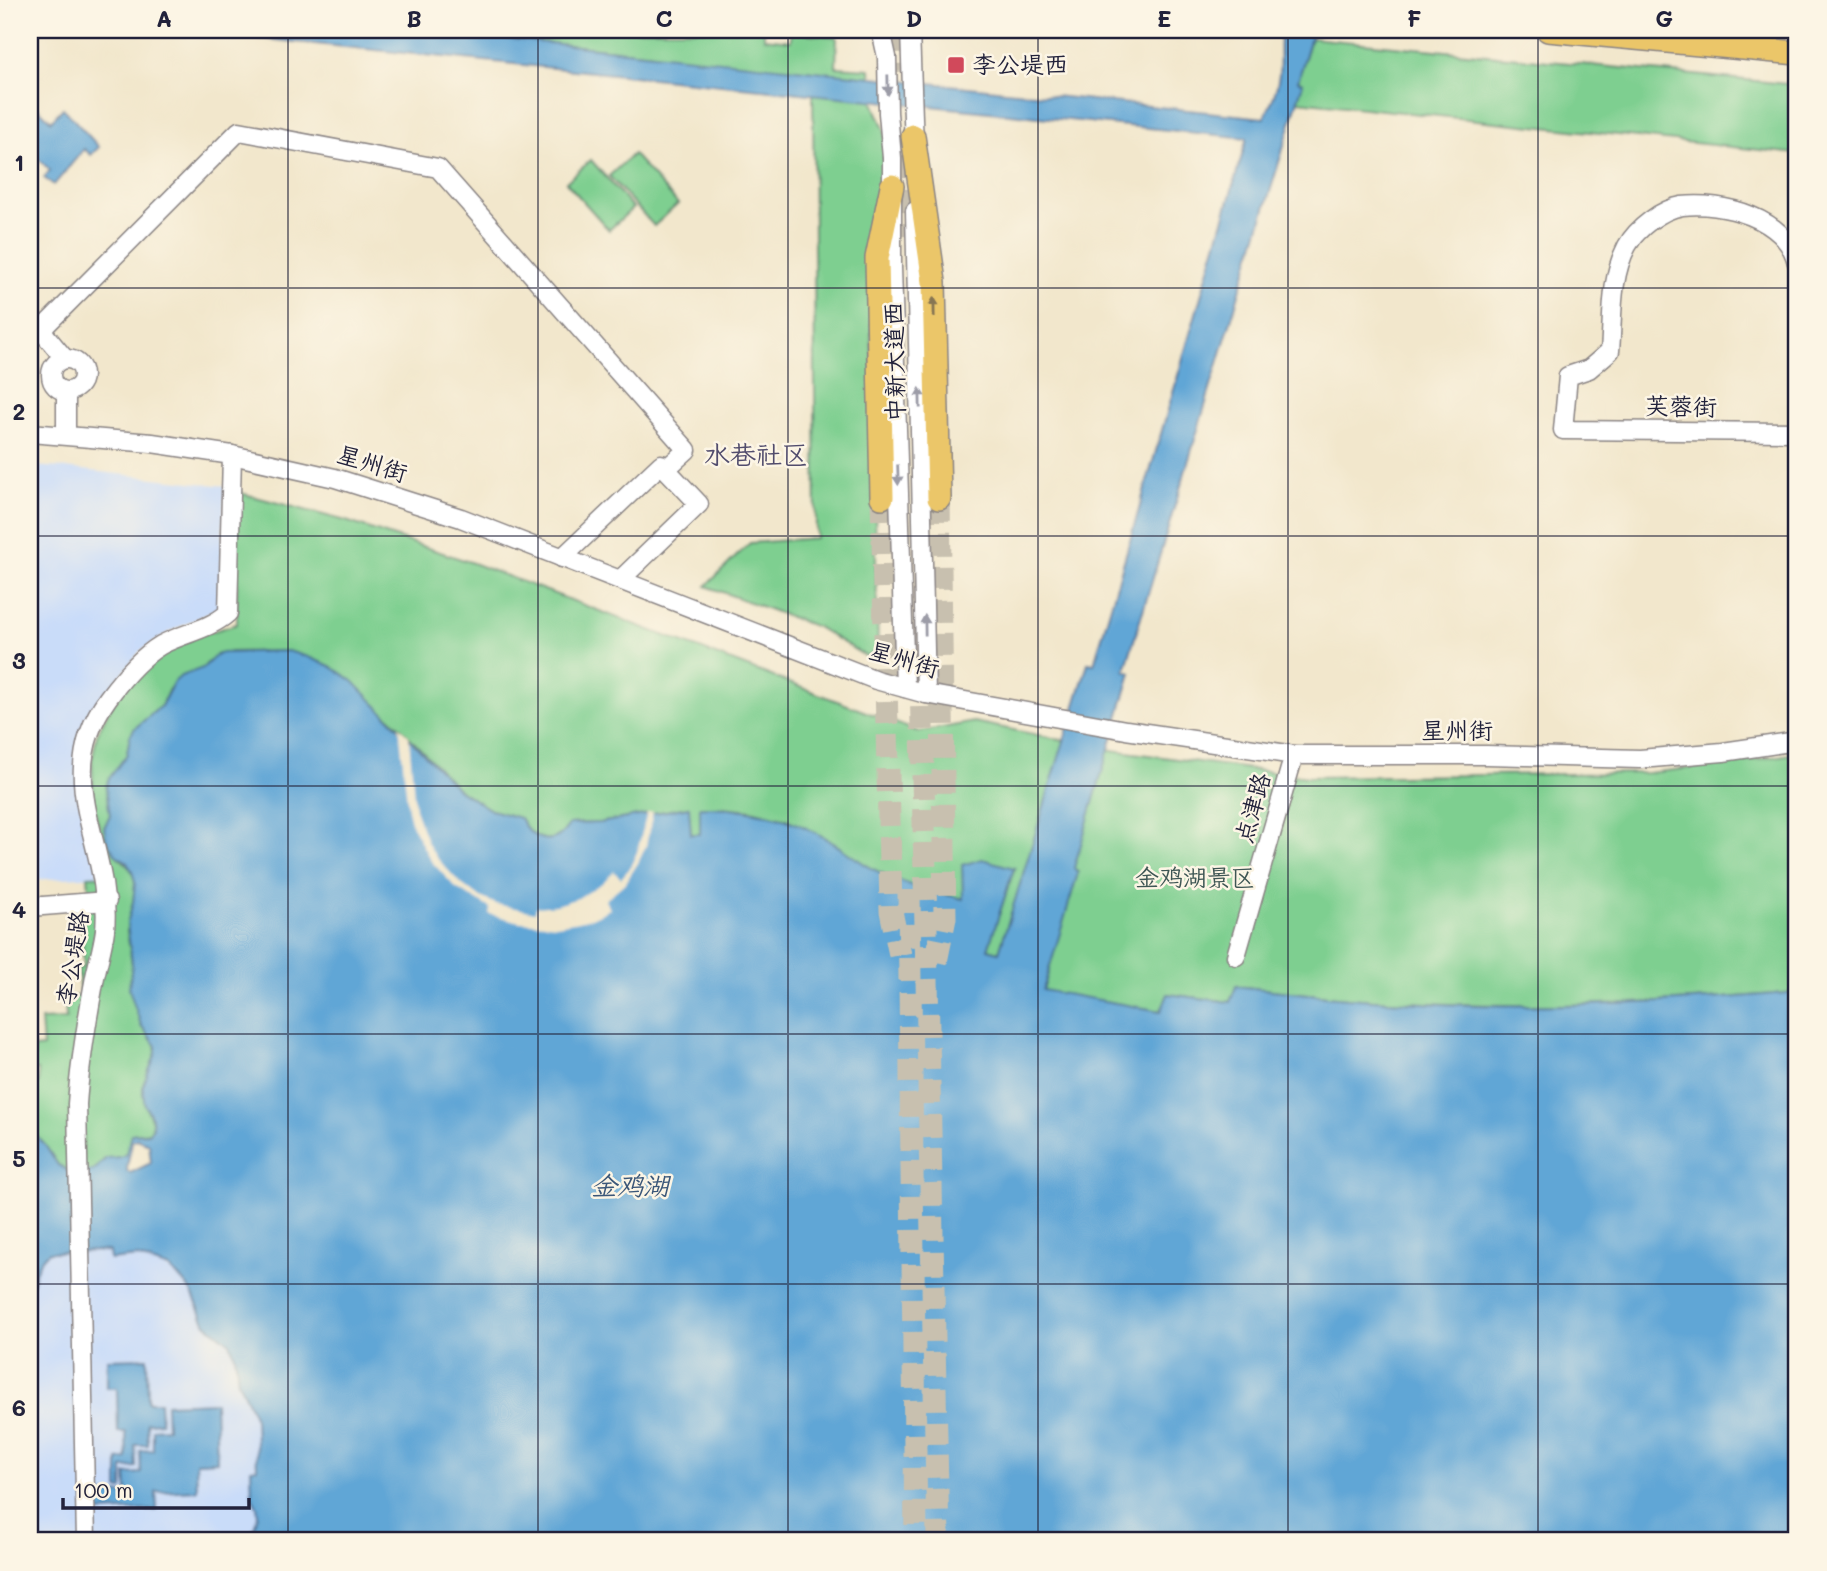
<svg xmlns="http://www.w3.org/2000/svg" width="1827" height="1571" font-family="Mali,'LXGW WenKai TC',sans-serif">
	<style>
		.built { fill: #c9dcf9 }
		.green { fill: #7ecf90; stroke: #507866; stroke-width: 2 }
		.water { fill: #61a6d6; stroke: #426488; stroke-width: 2; fill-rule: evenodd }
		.pier { fill: #f2e7cc }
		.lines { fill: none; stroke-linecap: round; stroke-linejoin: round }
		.major-tunnel { stroke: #c8c0af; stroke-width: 23; stroke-dasharray: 23 11; stroke-linecap: butt }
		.minor-casing { stroke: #8a8484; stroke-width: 21 }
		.major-casing { stroke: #8a8484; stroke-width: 26 }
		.minor { stroke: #fff; stroke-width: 18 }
		.major { stroke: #ebc669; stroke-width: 23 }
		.oneway { fill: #9c9ca7 }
		.oneway2 { fill: #867452 }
		.grid { fill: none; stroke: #22223b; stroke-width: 2; stroke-opacity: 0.55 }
		.poi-dot { fill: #d1495b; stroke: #fcf5e5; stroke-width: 2.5 }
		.labels { text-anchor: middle; stroke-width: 5; stroke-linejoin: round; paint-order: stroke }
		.poi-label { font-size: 24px; fill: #22223b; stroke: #fcf5e5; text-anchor: start }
		.street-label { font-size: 24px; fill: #22223b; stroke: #fcf5e5 }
		.park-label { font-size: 24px; fill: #3e5654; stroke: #fcf5e5 }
		.neighbourhood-label { font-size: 26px; fill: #524d6d; stroke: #fcf5e5 }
		.water-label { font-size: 26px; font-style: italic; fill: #3b5779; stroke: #fcf5e5 }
		.neatline { fill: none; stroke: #22223b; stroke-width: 2.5 }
		.grid-label { font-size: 23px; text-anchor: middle; font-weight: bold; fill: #22223b }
	</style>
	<rect width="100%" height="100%" fill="#fcf5e5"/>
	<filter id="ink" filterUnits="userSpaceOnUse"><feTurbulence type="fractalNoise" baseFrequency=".0143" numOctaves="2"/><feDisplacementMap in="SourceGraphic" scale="14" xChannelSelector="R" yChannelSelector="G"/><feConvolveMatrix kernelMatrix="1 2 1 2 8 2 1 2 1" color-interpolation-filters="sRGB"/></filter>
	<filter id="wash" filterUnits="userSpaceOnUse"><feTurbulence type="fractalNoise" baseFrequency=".00686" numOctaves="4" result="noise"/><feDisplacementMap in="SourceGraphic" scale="28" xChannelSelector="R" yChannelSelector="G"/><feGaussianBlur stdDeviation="1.57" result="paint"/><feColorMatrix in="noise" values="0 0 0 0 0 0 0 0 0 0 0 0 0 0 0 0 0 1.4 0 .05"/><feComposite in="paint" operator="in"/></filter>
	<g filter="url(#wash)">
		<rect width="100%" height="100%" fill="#f2e7cc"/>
		<g class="built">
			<path d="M 30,466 L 65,468 L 225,486 L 220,605 L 217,609 L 171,631 L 140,651 L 87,720 L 98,876 L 30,880 Z"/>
			<path d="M 110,1251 L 111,1260 L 137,1257 L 154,1261 L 176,1274 L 193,1295 L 206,1324 L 230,1343 L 235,1356 L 238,1381 L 255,1418 L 257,1442 L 257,1469 L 251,1469 L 252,1496 L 257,1506 L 258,1515 L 254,1528 L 243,1541 L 35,1541 L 35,1522 L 30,1521 L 30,1295 L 35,1269 L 42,1258 L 48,1252 Z"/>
		</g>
		<g class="green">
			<path d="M 424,30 L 764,30 L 764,38 L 791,41 L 791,32 L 837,37 L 836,67 L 870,69 L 872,100 L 885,131 L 884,180 L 869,233 L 878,649 L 867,657 L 817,627 L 706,586 L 750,543 L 816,538 L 813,94 L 653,76 L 653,54 Z"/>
			<path d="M 1311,38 L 1797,85 L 1797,154 L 1297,101 L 1302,83 L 1298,81 Z"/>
			<path d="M 633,154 L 678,204 L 654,226 L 609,176 Z"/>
			<path d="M 591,160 L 633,208 L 609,230 L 566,182 Z"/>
			<path d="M 237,492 L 346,521 L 470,562 L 919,732 L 974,722 L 1112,750 L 1308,777 L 1648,773 L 1735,763 L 1797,753 L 1797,992 C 1656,1005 1515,1010 1374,1000 C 1328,997 1282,991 1237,986 L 1230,1002 L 1169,994 L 1161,1011 L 1045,992 L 1043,990 L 1078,871 L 1030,855 L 999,952 L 988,949 L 1014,869 L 963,899 L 905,884 L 875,870 L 787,819 L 751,810 L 723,807 L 701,834 L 691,834 L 688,807 L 599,823 L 570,824 C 554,849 532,841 520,818 L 491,810 L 459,790 L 399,726 L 330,666 L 288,651 L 230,652 L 208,662 L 203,668 L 169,689 L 161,706 L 134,730 L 130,736 L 127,754 L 106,788 L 110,815 L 104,828 C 107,835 108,843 112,849 C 119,862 132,862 135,881 C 137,898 128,914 127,931 L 141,1025 L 155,1044 L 156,1053 L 143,1090 L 147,1109 L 153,1124 L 150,1132 L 132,1134 L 126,1154 L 119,1158 L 106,1158 L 94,1170 L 82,1173 L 69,1171 L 58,1165 L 45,1145 L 30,1129 L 30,1084 L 39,1083 L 38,1070 L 30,1070 L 30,1058 L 34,1057 L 34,1048 L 43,1047 L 41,1020 L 66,1019 L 65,997 L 80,996 L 78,968 L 84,967 L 80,904 L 90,903 L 88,876 L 111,875 L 94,808 L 92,760 L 97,734 L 114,700 L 155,657 L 200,635 L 237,624 Z"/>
		</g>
		<g class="water">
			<path d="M 176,30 L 424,30 L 1264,118 C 1271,105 1277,91 1279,75 C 1281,60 1278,45 1281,30 L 1313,30 L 1298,81 L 1303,83 L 1125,670 L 1131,673 L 1074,868 L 1078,873 L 1043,990 L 1161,1011 L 1168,994 L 1230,1002 L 1236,986 C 1282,991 1328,997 1373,1000 C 1515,1011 1656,1005 1797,992 L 1797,1541 L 243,1541 L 254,1528 L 258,1515 L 257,1506 L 252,1497 L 251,1469 L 257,1468 L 255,1418 L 238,1381 L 235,1356 L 230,1343 L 206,1324 L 193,1295 L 185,1283 L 169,1268 L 137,1257 L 110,1260 L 109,1251 L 49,1252 C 35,1263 33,1278 30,1295 L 30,1129 L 45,1145 L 58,1165 L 69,1171 L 82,1173 L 94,1170 L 106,1158 L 121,1157 L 126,1154 L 131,1134 L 148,1133 L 153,1128 L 152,1118 L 145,1105 L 143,1094 L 143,1085 L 156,1053 L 156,1046 L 141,1025 L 129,989 L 132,963 L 127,924 L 133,902 L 135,882 L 132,871 L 126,861 L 116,855 L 106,840 L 104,828 L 110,815 L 106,788 L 108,780 L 127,754 L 130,736 L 134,729 L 161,706 L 173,683 L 181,676 L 203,668 L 216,655 L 222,653 L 288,651 L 308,657 L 330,666 L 353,681 L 459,790 L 491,810 L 520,818 C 531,840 554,850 569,824 L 599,823 L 689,807 L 691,834 L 700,834 L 700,807 C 742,807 783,814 820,835 C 839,845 856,860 875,870 C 902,885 933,891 963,899 L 962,865 L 982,859 L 1014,868 L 988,949 L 999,952 L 1088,663 L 1094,664 L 1247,138 ZM 137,1139 L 149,1144 L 151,1163 L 130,1173 L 127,1171 C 127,1162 131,1151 132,1141 Z"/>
			<path d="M 30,100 L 51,121 L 63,108 L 99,147 L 91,155 L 84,149 L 54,185 L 44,178 L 50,170 L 30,151 Z"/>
			<path d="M 147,1358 L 148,1402 L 160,1402 L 161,1422 L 147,1423 L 148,1445 L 135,1445 L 136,1467 L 123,1468 L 123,1489 L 118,1489 L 118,1460 L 127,1459 L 126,1432 L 118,1432 L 117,1388 L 107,1388 L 107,1359 Z"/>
			<path d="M 215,1402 L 217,1461 L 196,1462 L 197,1490 L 156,1492 L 157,1510 L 98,1512 L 97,1495 L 127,1493 L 126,1474 L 141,1473 L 140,1451 L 153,1450 L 153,1429 L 167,1428 L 166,1404 Z"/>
		</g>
		<path class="pier" d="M 399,726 L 409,736 L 415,809 L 428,844 L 436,857 L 460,883 L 478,896 L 496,904 L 535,912 L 536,907 L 556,905 L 578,898 L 602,883 L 614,871 L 621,878 L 630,868 L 637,852 L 647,813 L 653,812 L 646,846 L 638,863 L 626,882 L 605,900 L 610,909 L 592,918 L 574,922 L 557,925 L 520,922 L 489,914 L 490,908 L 456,888 L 431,861 L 412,826 L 408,810 Z"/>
	</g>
	<g filter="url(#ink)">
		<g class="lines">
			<g class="major-tunnel">
				<path d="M 892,30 L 894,72"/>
				<path d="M 908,155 L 910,236"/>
				<path d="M 882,497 L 891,911 L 900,955"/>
				<path d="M 921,673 L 938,1541"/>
				<path d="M 909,890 L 916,1541"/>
				<path d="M 936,962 L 945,918 L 939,498"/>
			</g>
			<g class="minor-casing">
				<g id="minor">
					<path d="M 881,30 L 887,57 L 888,113 L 892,158 L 892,267 L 905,688"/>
					<path d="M 910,30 L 914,148"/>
					<path d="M 915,211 L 926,694"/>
					<path d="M 1797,263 C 1787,218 1722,201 1682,206 C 1662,209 1637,228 1627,246 C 1610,278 1613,316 1610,351 L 1589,369 L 1568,376 L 1563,430 L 1797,432"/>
					<circle cx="67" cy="375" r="16"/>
					<path d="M 65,359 L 41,330 L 239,131 L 438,168 L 687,450 L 666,469"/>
					<path d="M 66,392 L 66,435"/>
					<path d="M 30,433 L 152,443 L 232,455 L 335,478 L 461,518 L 876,680 L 926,694 L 1126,730 L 1294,755 L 1487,755 L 1640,759 L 1723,752 L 1797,741"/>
					<path d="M 562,558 L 661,464 L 699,504 L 620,580"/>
					<path d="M 30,907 L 107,901"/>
					<path d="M 1236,956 L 1294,755"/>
					<path d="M 86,1541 L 77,1104 C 80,1061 87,1020 95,977 C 98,962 103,946 105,930 C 113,846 49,780 108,698 C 122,679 141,657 161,645 C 183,633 209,630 228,613 L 232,455"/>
				</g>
			</g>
			<g class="major-casing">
				<g id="major">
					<path d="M 1548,30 L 1797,53"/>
					<path d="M 913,136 L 934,282 L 939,498"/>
					<path d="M 882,497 L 877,258 L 892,186"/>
				</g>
			</g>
			<use href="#minor" class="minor"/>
			<use href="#major" class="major"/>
		</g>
		<defs><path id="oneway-solid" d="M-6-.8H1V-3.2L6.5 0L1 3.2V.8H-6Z" transform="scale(1.75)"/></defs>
		<g class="oneway">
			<use href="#oneway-solid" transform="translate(888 85) rotate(89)"/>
			<use href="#oneway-solid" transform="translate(920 398) rotate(-91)"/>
			<use href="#oneway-solid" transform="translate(898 475) rotate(88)"/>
			<use href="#oneway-solid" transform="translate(925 625) rotate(-91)"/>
		</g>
		<use class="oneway2" href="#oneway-solid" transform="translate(934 307) rotate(-91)"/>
	</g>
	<path class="grid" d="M 288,30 L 288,1541M 538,30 L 538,1541M 788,30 L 788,1541M 1038,30 L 1038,1541M 1288,30 L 1288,1541M 1538,30 L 1538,1541M 30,288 L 1797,288M 30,536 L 1797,536M 30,786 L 1797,786M 30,1034 L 1797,1034M 30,1284 L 1797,1284"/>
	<rect class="poi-dot" x="947" y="56" width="18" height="18" rx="3.5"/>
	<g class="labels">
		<g class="poi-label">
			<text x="972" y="73">李公堤西</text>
		</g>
		<g class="street-label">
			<text transform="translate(895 362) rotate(-91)" y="8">中新大道西</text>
			<text transform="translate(1681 407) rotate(1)" y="8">芙蓉街</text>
			<text transform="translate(372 464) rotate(17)" y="8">星州街</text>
			<text transform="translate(904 660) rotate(16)" y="8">星州街</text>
			<text x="1457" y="739">星州街</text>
			<text transform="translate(1253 808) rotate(-74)" y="8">点津路</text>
			<text transform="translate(73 958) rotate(-81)" y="8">李公堤路</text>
		</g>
		<g class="park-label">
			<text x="1195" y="886">金鸡湖景区</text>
		</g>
		<g class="neighbourhood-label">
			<text x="756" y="464">水巷社区</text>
		</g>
		<g class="water-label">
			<text x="630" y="1195">金鸡湖</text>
		</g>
	</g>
	<rect width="1827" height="1571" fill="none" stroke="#fcf5e5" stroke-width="77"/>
	<path d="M63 1498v10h186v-10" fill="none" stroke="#22223b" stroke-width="3.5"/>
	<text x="74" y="1498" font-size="21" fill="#22223b" stroke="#fcf5e5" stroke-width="5" paint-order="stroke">100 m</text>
	<rect x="38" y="38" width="1750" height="1494" class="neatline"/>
	<g class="grid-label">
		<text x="164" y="27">A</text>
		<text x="414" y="27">B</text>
		<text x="664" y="27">C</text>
		<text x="914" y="27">D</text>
		<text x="1164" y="27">E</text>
		<text x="1414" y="27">F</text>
		<text x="1664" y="27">G</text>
		<text x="19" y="171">1</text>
		<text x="19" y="420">2</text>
		<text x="19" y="669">3</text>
		<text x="19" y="918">4</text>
		<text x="19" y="1167">5</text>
		<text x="19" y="1416">6</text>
	</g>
</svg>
